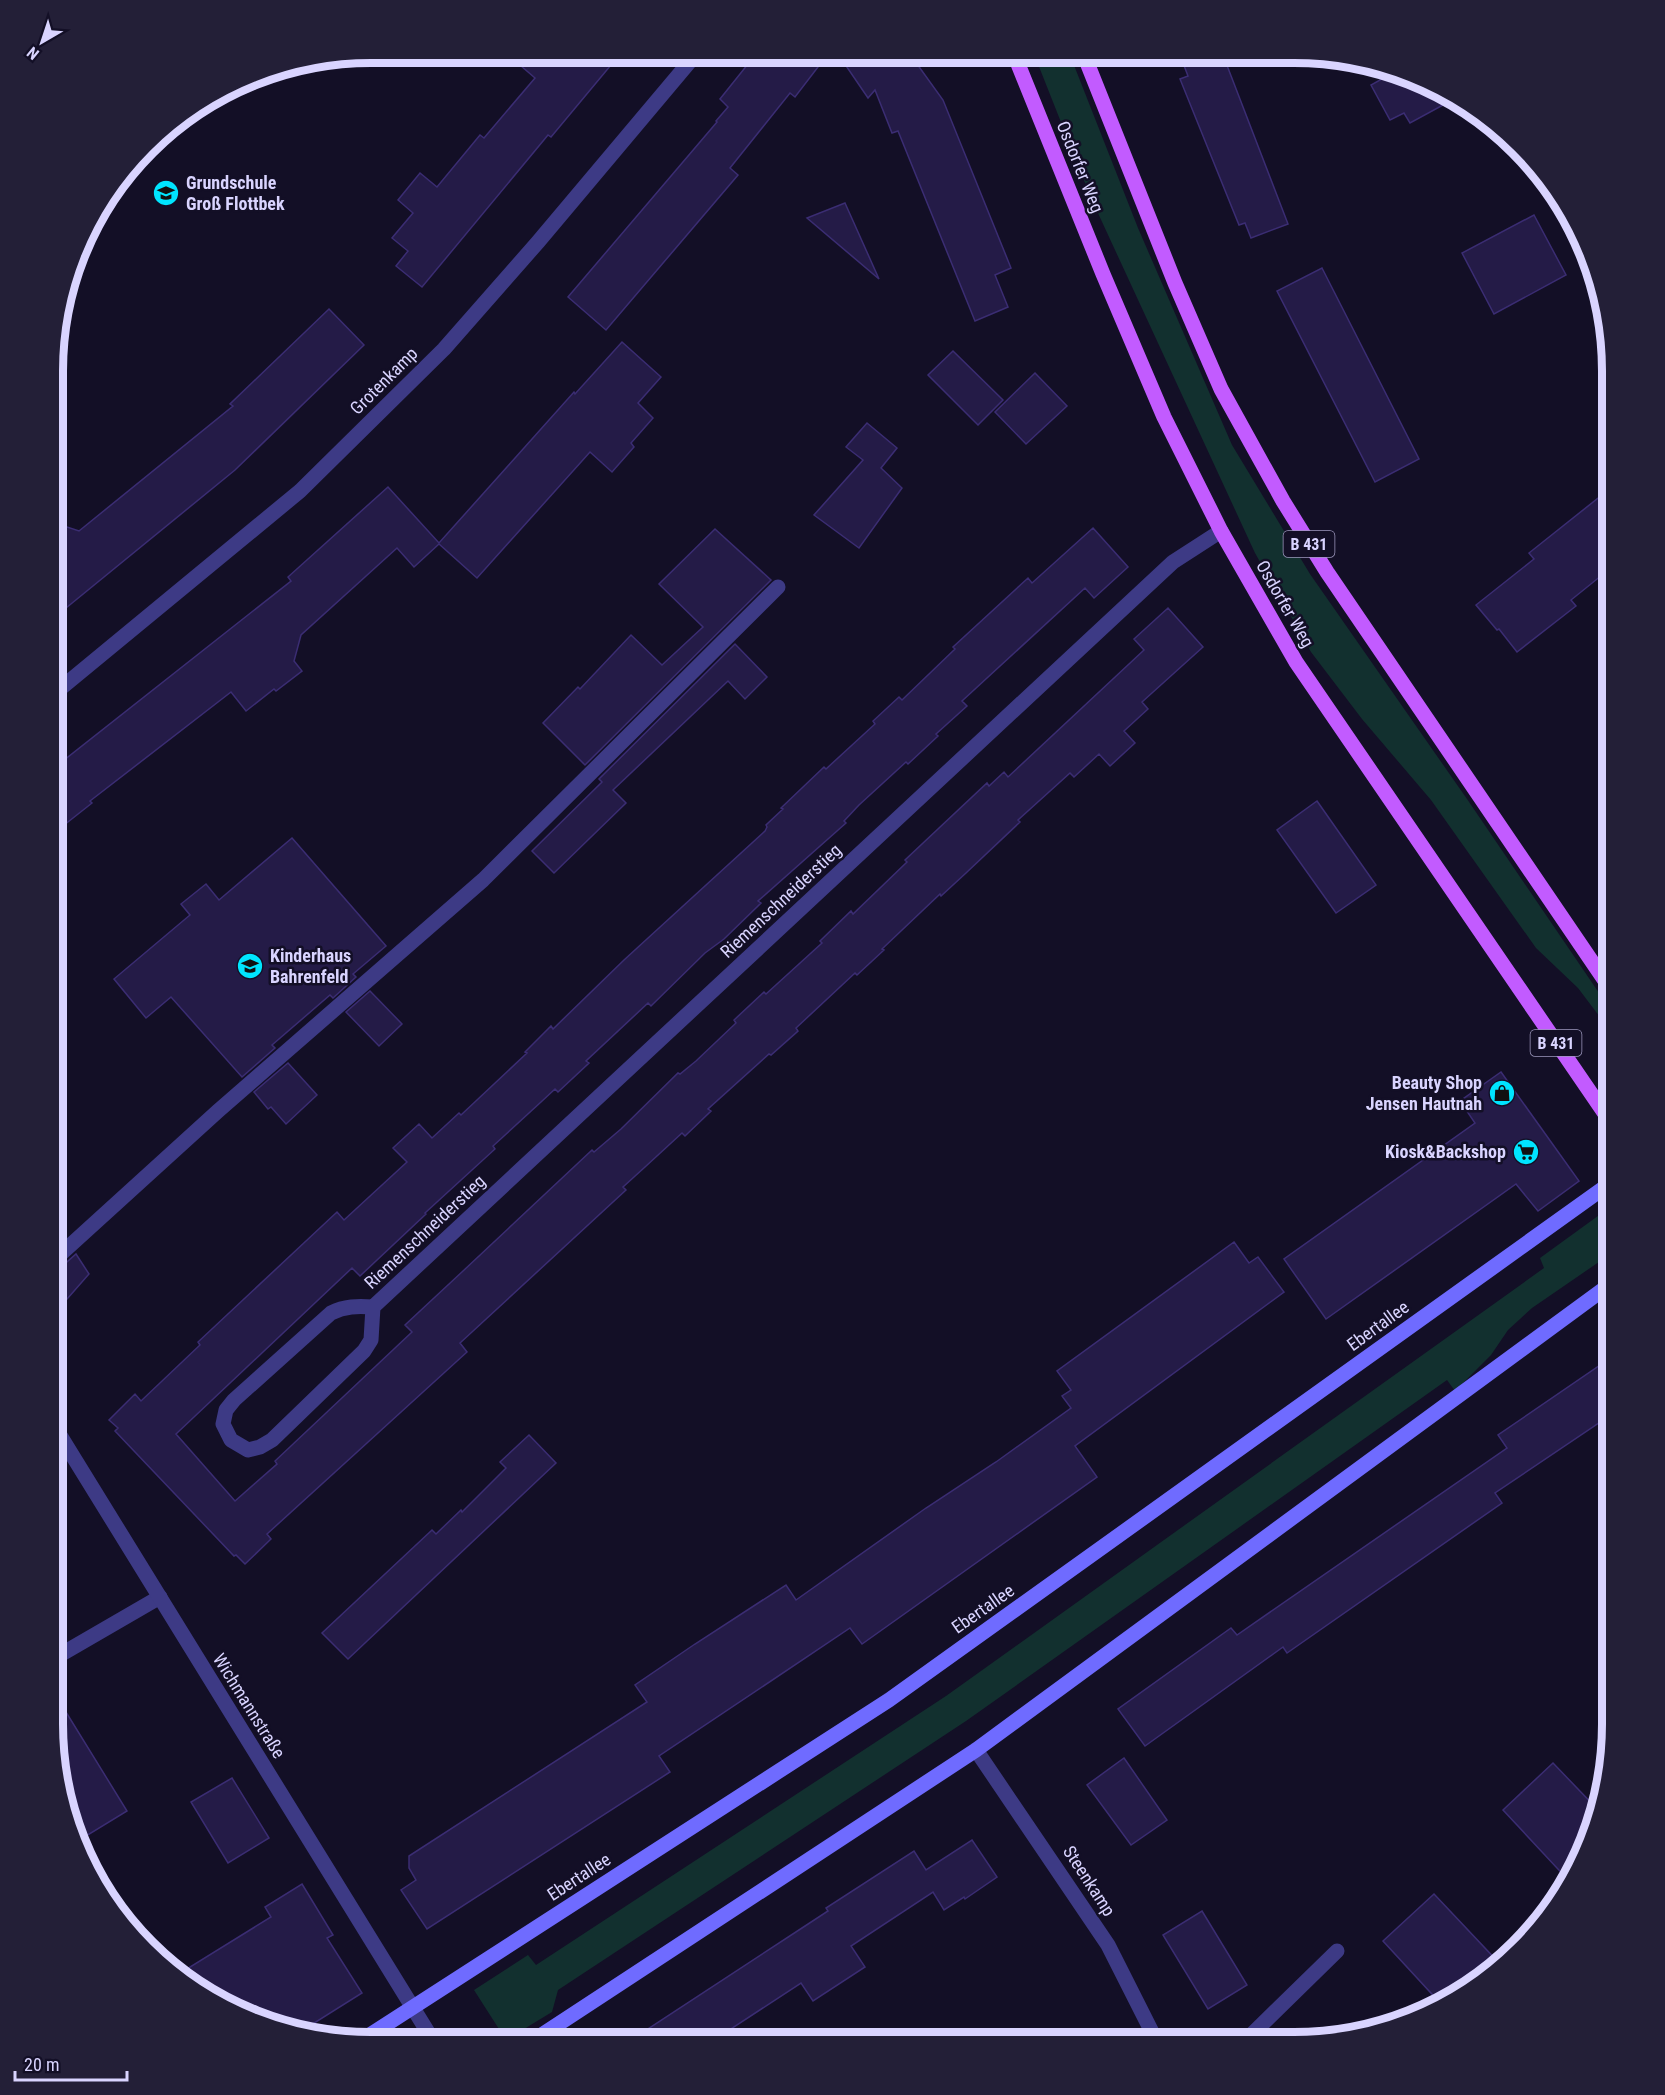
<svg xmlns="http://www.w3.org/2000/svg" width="1665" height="2095" font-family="'Roboto Condensed',sans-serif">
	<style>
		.green { fill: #12302f }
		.building { fill: #241b47; stroke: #3b2d73; stroke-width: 1.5 }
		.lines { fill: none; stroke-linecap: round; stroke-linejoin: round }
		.lane { stroke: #3d3a85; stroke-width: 15 }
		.street { stroke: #3d3a85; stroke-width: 15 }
		.secondary { stroke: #6f6bff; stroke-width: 15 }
		.primary { stroke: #c25bff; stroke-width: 15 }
		.labels { text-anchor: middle; stroke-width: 5; stroke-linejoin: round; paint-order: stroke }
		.shield { fill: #130f26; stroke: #9e99be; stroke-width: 1.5 }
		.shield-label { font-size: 16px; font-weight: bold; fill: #d9d4ff }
		.street-label { font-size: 18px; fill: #d9d4ff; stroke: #130f26 }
		.poi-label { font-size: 18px; font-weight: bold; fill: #d9d4ff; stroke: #130f26; text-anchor: start }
		.rim { fill: none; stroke: #d9d4ff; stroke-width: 8 }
	</style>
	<rect width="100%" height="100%" fill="#130f26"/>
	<g class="green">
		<path d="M 1034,54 L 1070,55 L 1138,228 L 1232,445 L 1310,574 L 1467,799 L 1612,1012 L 1612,1033 L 1578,988 L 1536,948 L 1431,800 L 1362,719 L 1311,652 L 1255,553 L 1091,198 Z"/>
		<path d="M 1602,1213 L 1612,1227 L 1612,1253 L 1532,1308 L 1508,1330 L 1491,1355 L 1455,1391 L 1447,1380 L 966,1721 L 558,1990 L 552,2012 L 506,2040 L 474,1990 L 528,1955 L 536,1965 L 946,1696 L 1544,1268 L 1540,1258 Z"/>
	</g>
	<g class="building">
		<path d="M 506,53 L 621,53 L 551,137 L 548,135 L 422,287 L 396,266 L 408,251 L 392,238 L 413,213 L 398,200 L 420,173 L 437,187 L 480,135 L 484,138 L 535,78 Z"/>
		<path d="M 756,54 L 828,54 L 795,97 L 790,93 L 730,168 L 738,175 L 606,330 L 568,297 L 717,122 L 716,121 L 728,107 L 720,99 Z"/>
		<path d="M 838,54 L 915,54 L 912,57 L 943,100 L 1011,268 L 995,275 L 1008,307 L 975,321 L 898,131 L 892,133 L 875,90 L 868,98 Z"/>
		<path d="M 1180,55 L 1223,55 L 1288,224 L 1251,238 L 1245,223 L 1239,225 L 1180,79 L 1188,76 Z"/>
		<path d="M 1396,71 L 1416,77 L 1456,98 L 1410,123 L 1404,113 L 1390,120 L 1371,85 Z"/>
		<path d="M 845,203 L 879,279 L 807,218 Z"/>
		<path d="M 1534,215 L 1566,275 L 1494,314 L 1462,253 Z"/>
		<path d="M 1322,268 L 1419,459 L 1375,482 L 1277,291 Z"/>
		<path d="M 329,309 L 364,345 L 235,470 L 55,617 L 55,523 L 79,531 L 233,406 L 230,404 Z"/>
		<path d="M 622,342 L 661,377 L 638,403 L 653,418 L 631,443 L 634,447 L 612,472 L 590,452 L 477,578 L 439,544 L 414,567 L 397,548 L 301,635 L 294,661 L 302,671 L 276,691 L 274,689 L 246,711 L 231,692 L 90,801 L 92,803 L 54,833 L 54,768 L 291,581 L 288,577 L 388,487 L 439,543 L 574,392 L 575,394 Z"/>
		<path d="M 953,351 L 1003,400 L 978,425 L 928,375 Z"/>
		<path d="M 1035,373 L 1067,406 L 1026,444 L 995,412 Z"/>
		<path d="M 867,423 L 897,448 L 881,468 L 902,488 L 859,548 L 814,515 L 863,460 L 846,447 Z"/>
		<path d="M 1612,487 L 1612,567 L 1571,600 L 1576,606 L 1517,652 L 1499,629 L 1497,630 L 1476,605 L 1534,559 L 1529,553 Z"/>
		<path d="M 1093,528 L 1128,567 L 1094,598 L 1085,588 L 962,701 L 967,706 L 936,734 L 938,736 L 908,764 L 906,762 L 859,805 L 844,821 L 846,823 L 758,901 L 761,903 L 724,939 L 705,953 L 651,1006 L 648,1003 L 586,1061 L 589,1063 L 558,1092 L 555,1089 L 541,1102 L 493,1146 L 495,1149 L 425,1213 L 426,1214 L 360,1276 L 352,1268 L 176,1434 L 235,1501 L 277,1464 L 275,1461 L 412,1332 L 405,1325 L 463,1271 L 592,1150 L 594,1152 L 621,1129 L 678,1073 L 680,1074 L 696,1061 L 736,1023 L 734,1020 L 764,992 L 766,994 L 822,943 L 820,941 L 851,911 L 853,914 L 907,862 L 905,860 L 987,783 L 989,786 L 1004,772 L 1008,777 L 1144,650 L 1134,639 L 1168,608 L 1203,647 L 1142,702 L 1148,709 L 1124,731 L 1135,743 L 1110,766 L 1099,754 L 1074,777 L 1070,773 L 1018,820 L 1020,822 L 966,873 L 941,896 L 940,894 L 882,949 L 884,950 L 857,975 L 855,973 L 796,1028 L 798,1031 L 771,1055 L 769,1054 L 708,1109 L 711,1111 L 685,1136 L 682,1133 L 645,1167 L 623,1187 L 626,1190 L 460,1343 L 467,1352 L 267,1534 L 271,1539 L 245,1564 L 236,1555 L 234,1556 L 115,1431 L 118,1428 L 109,1420 L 135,1394 L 141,1401 L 200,1345 L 198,1342 L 337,1212 L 344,1220 L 407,1162 L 393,1148 L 419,1124 L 432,1138 L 459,1113 L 461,1115 L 527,1053 L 525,1052 L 551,1026 L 553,1029 L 624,960 L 765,831 L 767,827 L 766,825 L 783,809 L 781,808 L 824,767 L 826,769 L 875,724 L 873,721 L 899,697 L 902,700 L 955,649 L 953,647 L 1028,578 L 1032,583 Z"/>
		<path d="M 715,529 L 771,580 L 585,765 L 543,723 L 578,687 L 580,689 L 631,635 L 662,665 L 703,627 L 659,584 Z"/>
		<path d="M 735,644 L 767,677 L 745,699 L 728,681 L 613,790 L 626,803 L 554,873 L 532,851 L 602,782 L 599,779 Z"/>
		<path d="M 1317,801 L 1376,885 L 1336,913 L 1277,830 Z"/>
		<path d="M 292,838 L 386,946 L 353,974 L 356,977 L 333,998 L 330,995 L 272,1045 L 275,1048 L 242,1077 L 171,997 L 146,1018 L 114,979 L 190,915 L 181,904 L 206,884 L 219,900 Z"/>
		<path d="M 370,991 L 402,1024 L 379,1046 L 346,1012 Z"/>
		<path d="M 288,1063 L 317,1095 L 286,1124 L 271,1107 L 268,1109 L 254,1092 Z"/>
		<path d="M 1501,1072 L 1579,1181 L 1538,1211 L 1516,1184 L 1326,1319 L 1284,1259 L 1475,1123 L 1460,1101 Z"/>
		<path d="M 54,1221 L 65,1237 L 53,1247 Z"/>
		<path d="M 1234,1242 L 1249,1263 L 1258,1257 L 1284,1292 L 1075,1446 L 1097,1477 L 862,1644 L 850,1628 L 659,1756 L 670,1772 L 427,1929 L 401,1890 L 416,1880 L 409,1868 L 409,1856 L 647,1702 L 635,1685 L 695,1644 L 786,1585 L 796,1600 L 926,1508 L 996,1462 L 1071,1408 L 1062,1396 L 1071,1390 L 1057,1371 Z"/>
		<path d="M 76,1254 L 89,1274 L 53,1315 L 53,1271 L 60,1268 Z"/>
		<path d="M 1612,1357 L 1612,1414 L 1495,1493 L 1502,1503 L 1287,1653 L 1283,1647 L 1145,1746 L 1118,1709 L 1231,1628 L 1237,1635 L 1507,1448 L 1498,1435 Z"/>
		<path d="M 529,1435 L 556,1463 L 348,1659 L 322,1633 L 432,1530 L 436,1534 L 461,1510 L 462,1512 L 506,1468 L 500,1462 Z"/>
		<path d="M 53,1691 L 127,1811 L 78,1841 L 63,1807 L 52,1725 Z"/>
		<path d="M 1124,1758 L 1167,1820 L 1131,1845 L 1087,1785 Z"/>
		<path d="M 1553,1763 L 1600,1812 L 1570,1882 L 1503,1810 Z"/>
		<path d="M 232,1778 L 269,1838 L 228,1863 L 191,1802 Z"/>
		<path d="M 972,1840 L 997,1877 L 965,1899 L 964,1897 L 944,1910 L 933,1892 L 851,1946 L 865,1967 L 813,2001 L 801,1983 L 711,2042 L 628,2042 L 802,1928 L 828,1911 L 826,1908 L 914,1851 L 926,1870 Z"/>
		<path d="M 302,1884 L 333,1935 L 327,1938 L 362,1993 L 300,2032 L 269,2026 L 194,1989 L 177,1975 L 271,1917 L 265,1907 Z"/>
		<path d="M 1434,1894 L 1500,1964 L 1453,2000 L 1442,2005 L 1383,1941 Z"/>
		<path d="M 1202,1911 L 1247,1985 L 1208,2009 L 1163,1935 Z"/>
	</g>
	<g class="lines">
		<g class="lane">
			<path d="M 53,1261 L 218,1111 L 483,880 L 778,587"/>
			<path d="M 53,1659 L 160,1597"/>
			<path d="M 1244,2042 L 1337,1951"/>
		</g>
		<g class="street">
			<path d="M 55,693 L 300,491 L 444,349 L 538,242 L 697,53"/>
			<path d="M 373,1307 L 371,1340 L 364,1351 L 272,1440 L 260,1447 L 248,1450 L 231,1440 L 223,1424 L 226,1410 L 234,1400 L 331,1313 C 345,1306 357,1306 373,1307 L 1173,562 L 1221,531"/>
			<path d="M 53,1424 L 434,2042"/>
			<path d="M 976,1750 L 1108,1945 L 1157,2042"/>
		</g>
		<g class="secondary">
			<path d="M 359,2042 L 889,1700 L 1612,1182"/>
			<path d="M 531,2042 L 976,1750 L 1612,1283"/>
		</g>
		<g class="primary">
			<path d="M 1014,54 L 1103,274 L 1164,417 L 1221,531 L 1296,662 L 1612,1124"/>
			<path d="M 1084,55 L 1175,283 L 1221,389 L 1283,501 L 1327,572 L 1612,991"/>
		</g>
	</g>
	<defs>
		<g id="school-disc" transform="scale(1.35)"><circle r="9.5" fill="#00e5ff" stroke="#130f26"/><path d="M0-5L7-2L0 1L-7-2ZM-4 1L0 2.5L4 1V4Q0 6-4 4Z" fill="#111"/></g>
		<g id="shop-disc" transform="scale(1.35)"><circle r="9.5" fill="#00e5ff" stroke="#130f26"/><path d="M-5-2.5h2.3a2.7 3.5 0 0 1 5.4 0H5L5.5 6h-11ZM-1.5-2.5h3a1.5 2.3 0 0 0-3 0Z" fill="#111"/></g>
		<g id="supermarket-disc" transform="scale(1.35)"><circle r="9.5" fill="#00e5ff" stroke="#130f26"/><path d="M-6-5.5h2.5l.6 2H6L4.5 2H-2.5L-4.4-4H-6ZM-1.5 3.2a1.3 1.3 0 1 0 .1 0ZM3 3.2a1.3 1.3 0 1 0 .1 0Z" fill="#111"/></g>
	</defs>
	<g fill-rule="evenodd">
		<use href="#school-disc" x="166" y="193"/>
		<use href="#school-disc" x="250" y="966"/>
		<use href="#shop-disc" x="1502" y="1093"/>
		<use href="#supermarket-disc" x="1526" y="1152"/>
	</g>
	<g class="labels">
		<g class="shield">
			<rect x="1283.5" y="531" width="51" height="26" rx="4.5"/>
			<rect x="1530.5" y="1030" width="51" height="26" rx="4.5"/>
		</g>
		<g class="shield-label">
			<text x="1309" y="550">B 431</text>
			<text x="1556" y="1049">B 431</text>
		</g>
		<g class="street-label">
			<text transform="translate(1080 167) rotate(68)" y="6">Osdorfer Weg</text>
			<text transform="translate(384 381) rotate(-45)" y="6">Grotenkamp</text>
			<text transform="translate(1285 604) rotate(60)" y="6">Osdorfer Weg</text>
			<text transform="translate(781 901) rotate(-43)" y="6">Riemenschneiderstieg</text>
			<text transform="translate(425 1232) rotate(-43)" y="6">Riemenschneiderstieg</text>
			<text transform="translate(1378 1326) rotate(-36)" y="6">Ebertallee</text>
			<text transform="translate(983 1609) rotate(-35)" y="6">Ebertallee</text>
			<text transform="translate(249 1706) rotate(58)" y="6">Wichmannstraße</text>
			<text transform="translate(579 1877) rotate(-33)" y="6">Ebertallee</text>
			<text transform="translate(1089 1881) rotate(57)" y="6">Steenkamp</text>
		</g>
		<g class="poi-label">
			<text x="186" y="189">Grundschule<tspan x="186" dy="21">Groß Flottbek</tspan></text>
			<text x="270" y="962">Kinderhaus<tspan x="270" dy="21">Bahrenfeld</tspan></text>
			<text x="1482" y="1089" text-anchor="end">Beauty Shop<tspan x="1482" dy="21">Jensen Hautnah</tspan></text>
			<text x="1506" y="1158" text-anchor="end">Kiosk&amp;Backshop</text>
		</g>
	</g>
	<path d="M0 0H1665V2095H0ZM371 63H1294A308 308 0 0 1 1602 371V1724A308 308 0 0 1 1294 2032H371A308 308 0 0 1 63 1724V371A308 308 0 0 1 371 63Z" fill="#231f37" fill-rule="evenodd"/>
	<path class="rim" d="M371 63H1294A308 308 0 0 1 1602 371V1724A308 308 0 0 1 1294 2032H371A308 308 0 0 1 63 1724V371A308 308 0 0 1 371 63Z"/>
	<g transform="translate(42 42) rotate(219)" stroke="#130f26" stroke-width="4.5" paint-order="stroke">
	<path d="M0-4.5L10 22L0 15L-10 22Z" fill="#d9d4ff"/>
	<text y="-9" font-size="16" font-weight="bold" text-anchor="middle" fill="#d9d4ff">N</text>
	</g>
	<path d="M15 2071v9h112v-9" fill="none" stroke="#d9d4ff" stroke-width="3"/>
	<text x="24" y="2071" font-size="18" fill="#d9d4ff" stroke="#130f26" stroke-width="4.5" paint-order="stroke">20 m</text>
</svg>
